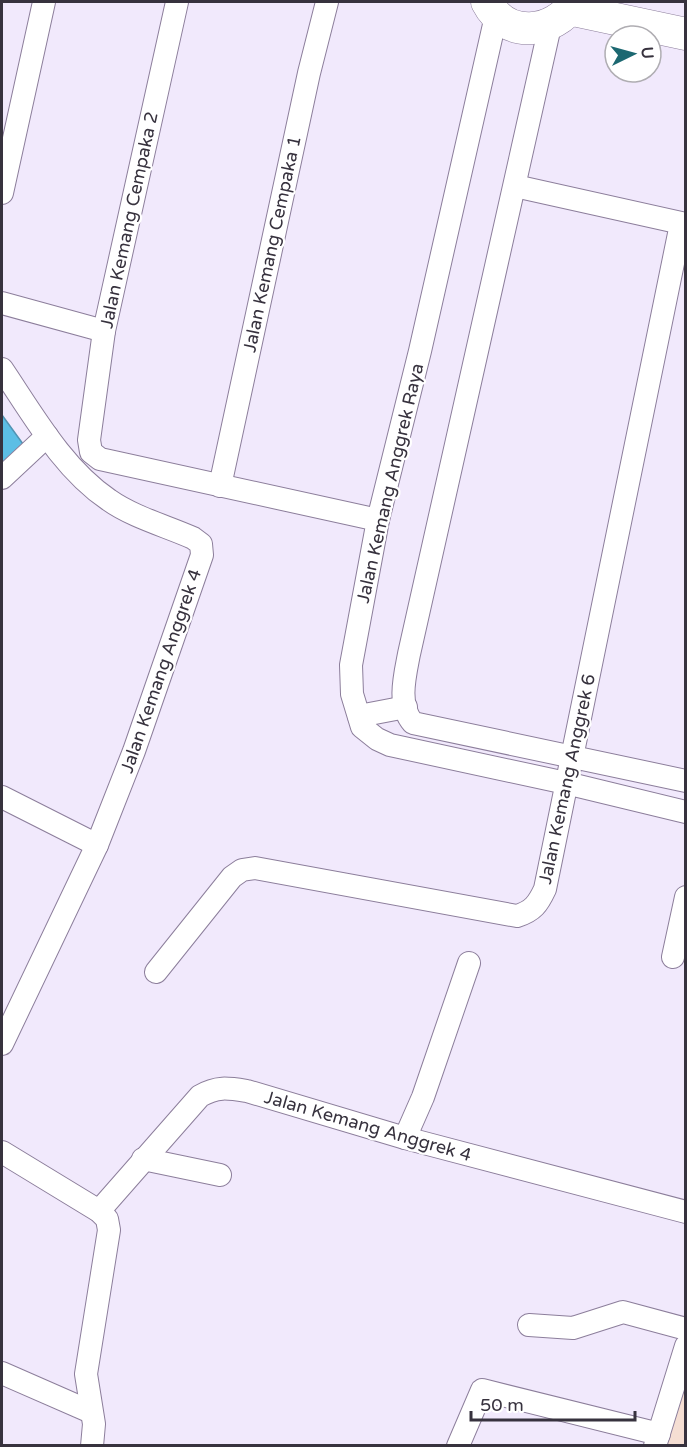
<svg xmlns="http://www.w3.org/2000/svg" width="687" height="1447" font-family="'Varela Round',sans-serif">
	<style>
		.industrial { fill: #f5ded3 }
		.water { fill: #5cbee5; stroke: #5194b3; stroke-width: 1.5 }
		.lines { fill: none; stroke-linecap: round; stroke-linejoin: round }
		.street-casing { stroke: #8c7e9b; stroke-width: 24 }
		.secondary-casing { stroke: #8c7e9b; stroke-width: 33 }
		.street { stroke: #fff; stroke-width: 22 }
		.secondary { stroke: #fff; stroke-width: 32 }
		.labels { text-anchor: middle; stroke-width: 4.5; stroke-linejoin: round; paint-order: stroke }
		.street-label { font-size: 18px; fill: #37323e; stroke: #fff }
	</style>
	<rect width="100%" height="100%" fill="#f1e9fc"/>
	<path class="industrial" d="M 677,1385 L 685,1387 L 685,1445 L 654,1446 Z"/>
	<path class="water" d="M 2,415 L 23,444 L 2,469 Z"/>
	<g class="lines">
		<g class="street-casing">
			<g id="street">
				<path d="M 177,2 L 104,331 L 89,440 L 91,452 L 100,459 L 378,520"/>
				<path d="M 496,16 L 420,351 L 378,520 L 351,665 L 352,694 L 362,727 L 377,739 L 390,745 L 566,783 L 686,812"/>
				<path d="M 550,26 L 409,654 C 405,675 397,705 413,723 L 686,781"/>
				<path d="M 515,186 L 686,224"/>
				<path d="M 2,193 L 44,2"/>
				<path d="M 2,303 L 104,331"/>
				<path d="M 2,369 C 33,415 63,469 109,500 C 133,517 166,526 193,538 L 201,544 L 202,555 L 134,751 L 97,845 L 2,1044"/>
				<path d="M 2,478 L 47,436"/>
				<path d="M 220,486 L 309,73 L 327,2"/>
				<path d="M 359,716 L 406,707"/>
				<path d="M 2,797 L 97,845"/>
				<path d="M 673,957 L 686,897"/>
				<path d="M 156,972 L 232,877 L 242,870 L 255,868 L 517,916 C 533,911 538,904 545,889 L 681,224"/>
				<path d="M 405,1138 L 423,1097 L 469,963"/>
				<path d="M 2,1152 L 99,1211 L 107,1219 L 109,1230 L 86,1374 L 94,1424 L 92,1446"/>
				<path d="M 143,1159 L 220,1175"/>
				<path d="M 99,1211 L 200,1096 C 217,1086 228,1088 247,1091 L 405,1138 L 686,1212"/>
				<path d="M 529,1325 L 573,1328 L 623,1312 L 686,1329"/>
				<path d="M 2,1373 L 91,1412"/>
				<path d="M 458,1446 L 482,1390 L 659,1434"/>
				<path d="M 655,1446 L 686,1346"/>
			</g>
		</g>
		<g class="secondary-casing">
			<g id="secondary">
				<path d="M 487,2 C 506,39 553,35 575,2"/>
				<path d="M 569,9 L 686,34"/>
			</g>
		</g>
		<use href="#street" class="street"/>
		<use href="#secondary" class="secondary"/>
	</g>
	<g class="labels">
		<g class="street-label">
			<text transform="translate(129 220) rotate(-78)" y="6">Jalan Kemang Cempaka 2</text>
			<text transform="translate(272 244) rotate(-78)" y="6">Jalan Kemang Cempaka 1</text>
			<text transform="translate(390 483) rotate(-77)" y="6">Jalan Kemang Anggrek Raya</text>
			<text transform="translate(161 671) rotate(-71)" y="6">Jalan Kemang Anggrek 4</text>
			<text transform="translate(567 779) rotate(-78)" y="6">Jalan Kemang Anggrek 6</text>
			<text transform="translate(368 1126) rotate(16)" y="6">Jalan Kemang Anggrek 4</text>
		</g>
	</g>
	<rect width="687" height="1447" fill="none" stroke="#37323e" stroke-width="6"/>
	<g transform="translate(633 54) rotate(85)"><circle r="28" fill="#ffffff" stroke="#afadb2" stroke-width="1.5"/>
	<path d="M0-4.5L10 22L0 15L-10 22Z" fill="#1c6871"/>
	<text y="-9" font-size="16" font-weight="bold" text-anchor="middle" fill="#37323e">U</text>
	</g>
	<path d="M471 1411v9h164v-9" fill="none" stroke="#37323e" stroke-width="3"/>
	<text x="480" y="1411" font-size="18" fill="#37323e" stroke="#ffffff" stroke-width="4.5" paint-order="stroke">50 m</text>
</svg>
